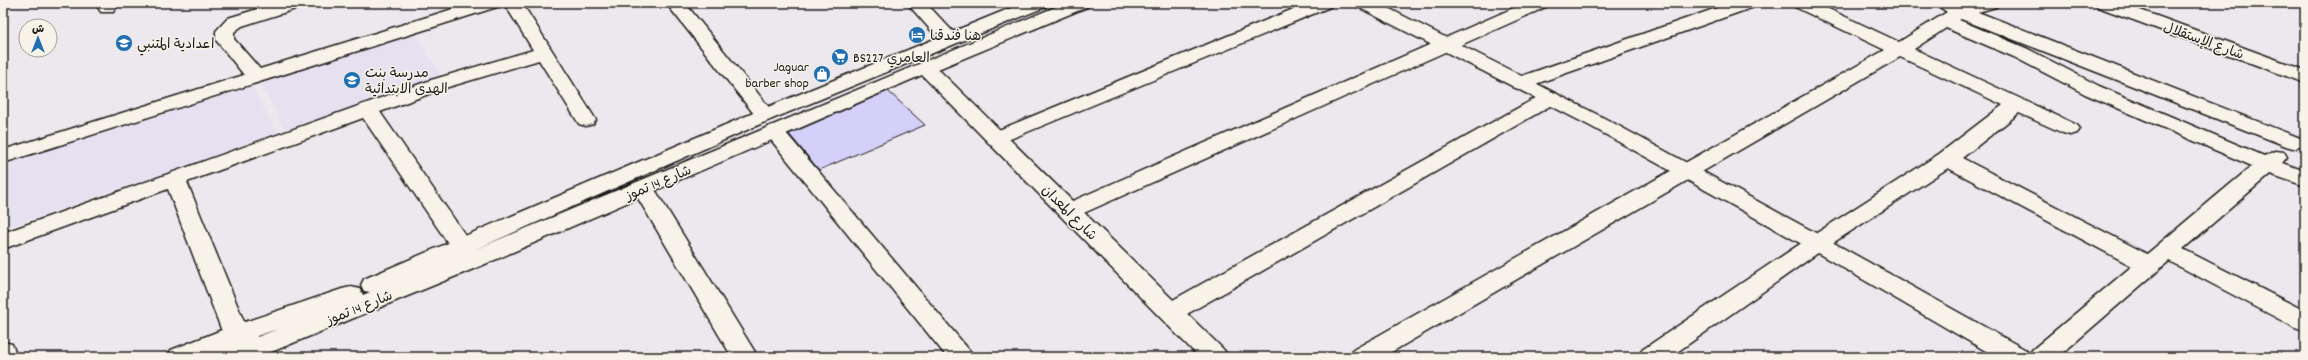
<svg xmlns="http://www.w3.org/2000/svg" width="2308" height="360" font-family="Dekko,'Playpen Sans Arabic',sans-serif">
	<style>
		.built { fill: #e6e1f1 }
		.building { fill: #d5d0f9; stroke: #1c1c1c }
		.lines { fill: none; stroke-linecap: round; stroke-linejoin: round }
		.street-casing { stroke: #1c1c1c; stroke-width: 3 }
		.secondary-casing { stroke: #1c1c1c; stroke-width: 3 }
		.primary-casing { stroke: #1c1c1c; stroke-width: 3 }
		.street { fill: #f7f3e8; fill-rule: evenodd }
		.secondary { fill: #f7f3e8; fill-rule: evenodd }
		.primary { fill: #f7f3e8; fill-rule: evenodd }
		.labels { text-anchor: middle; stroke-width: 3; stroke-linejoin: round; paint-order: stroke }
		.poi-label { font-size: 14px; fill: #1c1c1c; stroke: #f7f3e8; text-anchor: start }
		.street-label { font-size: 14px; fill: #1c1c1c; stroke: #f7f3e8 }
	</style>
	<rect width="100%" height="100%" fill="#ede8ed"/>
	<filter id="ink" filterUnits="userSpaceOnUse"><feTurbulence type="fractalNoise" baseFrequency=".025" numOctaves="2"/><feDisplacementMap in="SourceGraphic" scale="8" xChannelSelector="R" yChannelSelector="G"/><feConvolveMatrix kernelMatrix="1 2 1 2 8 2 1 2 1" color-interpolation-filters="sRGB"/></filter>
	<g filter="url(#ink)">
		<g class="built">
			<path d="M 414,34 L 442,76 L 285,130 L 261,84 Z"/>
			<path d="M 252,86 L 277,133 L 7,228 L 3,212 L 3,165 Z"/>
		</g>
		<path class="building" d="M 888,91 L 925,125 L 819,170 L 789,134 Z"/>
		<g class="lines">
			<g class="street-casing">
				<g id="street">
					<path d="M 95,3 L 113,3 L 116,8 L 113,12 L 101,12 Z"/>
					<path d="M 277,3 L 305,3 L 302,7 L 242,26 L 234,32 L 234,39 L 260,69 L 472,3 L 500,3 L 497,7 L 3,163 L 3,150 L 244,75 L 216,40 L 216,31 L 228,18 Z"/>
					<path d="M 504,3 L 522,3 L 596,120 L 593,124 L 586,126 L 579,124 L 539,60 L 445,88 L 380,112 L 470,242 L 474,247 L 470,252 L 462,255 L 454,252 L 363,118 L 187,182 L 249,334 L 245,340 L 236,343 L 227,340 L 223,334 L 168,189 L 3,249 L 3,233 L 431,80 L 533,50 Z"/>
					<path d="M 666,3 L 685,3 L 772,111 L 775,115 L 772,119 L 765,121 L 758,119 Z"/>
					<path d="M 907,3 L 926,3 L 956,35 L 958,39 L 956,43 L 949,45 L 942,43 Z"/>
					<path d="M 1308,3 L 1333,3 L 1330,7 L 1003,142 L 996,144 L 989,142 L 985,138 L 989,134 Z"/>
					<path d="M 1525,3 L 1549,3 L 1546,7 L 1077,216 L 1069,218 L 1061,216 L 1058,211 L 1061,206 Z"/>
					<path d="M 1731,3 L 1757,3 L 1754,7 L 1527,87 L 1520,89 L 1513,87 L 1510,83 L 1513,79 Z"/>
					<path d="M 1792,3 L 1816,3 L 1899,42 L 1947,12 L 1934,3 L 1957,3 L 1962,6 L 1971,3 L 1999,3 L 1996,7 L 1978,12 L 2300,138 L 2304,142 L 2300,146 L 2293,148 L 2286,146 L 1961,19 L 1959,20 L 2028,49 L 2099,86 L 2264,156 L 2276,151 L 2284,152 L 2287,157 L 2282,163 L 2305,171 L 2305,186 L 2270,174 L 2183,249 L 2305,311 L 2305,331 L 2296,328 L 2169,261 L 2058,357 L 2028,357 L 2032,350 L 2132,266 L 1948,168 L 1825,248 L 1670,357 L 1638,357 L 1642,350 L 1809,238 L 1939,154 L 2003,105 L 1900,57 L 1383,357 L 1349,357 L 1353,350 L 1885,50 L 1795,7 ZM 1946,28 L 2014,57 L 2085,94 L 2252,166 L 2147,254 L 1962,158 L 2019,113 L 2063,133 L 2070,135 L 2077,133 L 2080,129 L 2077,125 L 1914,49 Z"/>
					<path d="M 1550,92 L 1557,94 L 1560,98 L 1557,102 L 1180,318 L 1171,321 L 1162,318 L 1159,312 L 1162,306 L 1543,94 Z"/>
					<path d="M 774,125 L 781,127 L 975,357 L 947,357 L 767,135 L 764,131 L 767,127 Z"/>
					<path d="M 643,181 L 651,183 L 654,188 L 758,357 L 732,357 L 632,188 L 635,183 Z"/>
				</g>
			</g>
			<g class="secondary-casing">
				<g id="secondary">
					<path d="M 1023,3 L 1048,3 L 1045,7 L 772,119 L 474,250 L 1065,3 L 1090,3 L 1087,7 L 938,69 L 1224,350 L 1228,357 L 1199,357 L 922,75 L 483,265 L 259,357 L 167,357 L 171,350 L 227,328 L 342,289 L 351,287 L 360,289 L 363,295 L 370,292 L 364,291 L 361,285 L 364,279 L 758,111 ZM 278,329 L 257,337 L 257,336 Z"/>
					<path d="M 1355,3 L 1378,3 L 1606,119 L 1825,238 L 2026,350 L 2030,357 L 1996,357 L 1809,248 L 1592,127 L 1358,7 Z"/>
					<path d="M 3,342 L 12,344 L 17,357 L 3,357 Z"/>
				</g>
			</g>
			<g class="primary-casing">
				<path id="primary" d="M 2095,3 L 2121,3 L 2305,70 L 2305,83 L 2098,7 Z"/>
			</g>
			<use href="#street" class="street"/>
			<use href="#secondary" class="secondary"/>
			<use href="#primary" class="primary"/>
		</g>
	</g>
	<defs>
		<g id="hotel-disc" transform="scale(0.9)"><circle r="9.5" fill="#1f6fb2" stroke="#f7f3e8"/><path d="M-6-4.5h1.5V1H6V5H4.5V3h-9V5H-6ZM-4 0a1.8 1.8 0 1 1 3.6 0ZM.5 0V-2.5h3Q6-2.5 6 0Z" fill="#fff"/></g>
		<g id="school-disc" transform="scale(0.9)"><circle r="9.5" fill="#1f6fb2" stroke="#f7f3e8"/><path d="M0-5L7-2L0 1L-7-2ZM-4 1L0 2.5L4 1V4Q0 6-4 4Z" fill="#fff"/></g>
		<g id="supermarket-disc" transform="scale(0.9)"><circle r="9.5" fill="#1f6fb2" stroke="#f7f3e8"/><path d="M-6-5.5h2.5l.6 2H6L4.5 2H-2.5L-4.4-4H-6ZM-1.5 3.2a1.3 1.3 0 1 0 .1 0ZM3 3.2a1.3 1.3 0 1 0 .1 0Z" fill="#fff"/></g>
		<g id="shop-disc" transform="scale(0.9)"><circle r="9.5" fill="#1f6fb2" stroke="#f7f3e8"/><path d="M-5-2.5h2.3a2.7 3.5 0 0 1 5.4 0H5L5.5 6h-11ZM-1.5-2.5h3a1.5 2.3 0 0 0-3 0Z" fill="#fff"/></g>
	</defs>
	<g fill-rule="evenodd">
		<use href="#hotel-disc" x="917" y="35"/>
		<use href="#school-disc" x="124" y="43"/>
		<use href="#supermarket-disc" x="840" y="57"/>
		<use href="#shop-disc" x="822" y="74"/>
		<use href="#school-disc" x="352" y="80"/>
	</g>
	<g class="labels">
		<g class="poi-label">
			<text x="930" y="40">هنا فندقنا</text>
			<text x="137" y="48">اعدادية المتنبي</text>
			<text x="853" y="62">BS227 العامري</text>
			<text x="809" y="71" text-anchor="end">Jaguar<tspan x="809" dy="16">barber shop</tspan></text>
			<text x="365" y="77">مدرسة بنت<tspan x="365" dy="16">الهدى اﻻبتدائية</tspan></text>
		</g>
		<g class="street-label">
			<text transform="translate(2204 40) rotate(20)" y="5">شارع الإستقلال</text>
			<text transform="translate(658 182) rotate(-23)" y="5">شارع 14 تموز</text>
			<text transform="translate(1070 212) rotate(45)" y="5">شارع المعدان</text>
			<text transform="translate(359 307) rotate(-22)" y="5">شارع 14 تموز</text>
		</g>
	</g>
	<rect width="2308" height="360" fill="none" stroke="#f7f3e8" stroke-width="16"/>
	<rect x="8" y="8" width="2292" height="344" fill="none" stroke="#1c1c1c" stroke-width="1.5" filter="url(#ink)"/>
	<g transform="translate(38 38)"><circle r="19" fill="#f7f3e8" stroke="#9f9d96"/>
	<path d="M0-3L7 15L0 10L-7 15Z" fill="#1f6fb2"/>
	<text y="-6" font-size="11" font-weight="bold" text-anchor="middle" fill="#1c1c1c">ش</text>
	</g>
</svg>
